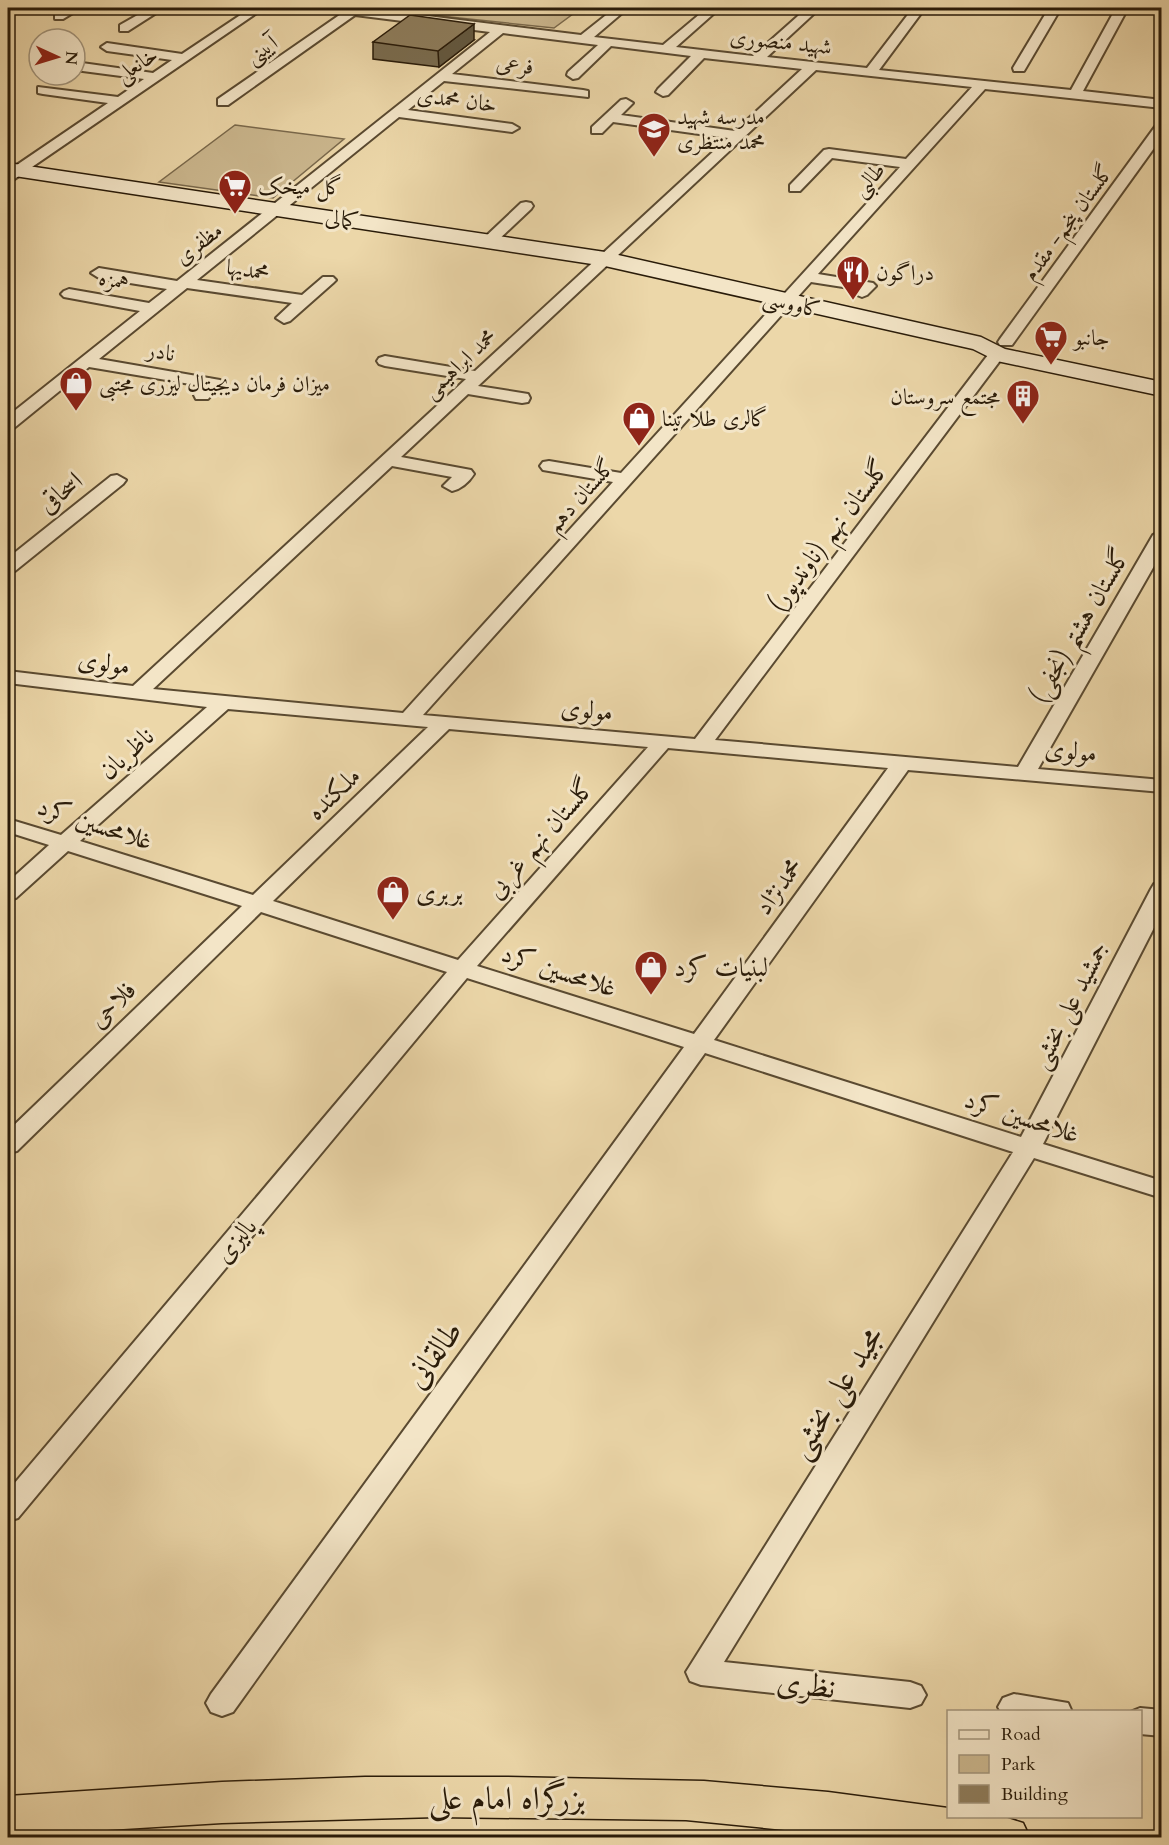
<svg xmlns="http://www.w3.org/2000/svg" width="1169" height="1845" font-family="Cardo,Amiri,serif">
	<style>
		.green { fill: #cbb78e; stroke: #7a694c; stroke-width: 1.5 }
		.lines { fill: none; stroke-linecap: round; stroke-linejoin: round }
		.minor-casing { stroke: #5a4a31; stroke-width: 4 }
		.secondary-casing { stroke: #291b09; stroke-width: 3 }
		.trunk-casing { stroke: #291b09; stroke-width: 3 }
		.minor { fill: #f3e5c7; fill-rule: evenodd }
		.secondary { fill: #f3e5c7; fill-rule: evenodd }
		.trunk { fill: #ecd7a9; fill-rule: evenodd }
		.wall { fill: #7a6c4f; stroke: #291b09; stroke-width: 1.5 }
		.shaded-wall { fill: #635840; stroke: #291b09; stroke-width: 1.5 }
		.building { fill: #8e7d5c; stroke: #291b09; stroke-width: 1.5 }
		.labels { text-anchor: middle; stroke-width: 6; stroke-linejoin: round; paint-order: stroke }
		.far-street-label { font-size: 22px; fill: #291b09; stroke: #f3e5c7 }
		.far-poi-label { font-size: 22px; fill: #291b09; stroke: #f3e5c7; text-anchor: start }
		.street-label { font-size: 26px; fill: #291b09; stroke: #f3e5c7 }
		.poi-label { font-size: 26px; fill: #291b09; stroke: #f3e5c7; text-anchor: start }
		.near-street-label { font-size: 32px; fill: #291b09; stroke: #f3e5c7 }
	</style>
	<rect width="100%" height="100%" fill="#ecd7a9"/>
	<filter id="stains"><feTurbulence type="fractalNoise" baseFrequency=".00333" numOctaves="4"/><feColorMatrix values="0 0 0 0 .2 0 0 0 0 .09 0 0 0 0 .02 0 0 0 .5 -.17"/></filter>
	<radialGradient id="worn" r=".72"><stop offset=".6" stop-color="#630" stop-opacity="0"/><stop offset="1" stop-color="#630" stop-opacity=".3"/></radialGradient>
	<g class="green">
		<path d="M 385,8 L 581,8 L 554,28 L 383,10 Z"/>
		<path d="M 235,125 L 344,139 L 273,198 L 159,182 Z"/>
	</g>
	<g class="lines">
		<g class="minor-casing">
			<g id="minor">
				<path d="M 67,8 L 81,8 L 63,19 L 55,19 L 55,13 Z"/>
				<path d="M 150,8 L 164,8 L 128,31 L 120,31 L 120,25 Z"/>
				<path d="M 251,8 L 264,8 L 13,180 L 8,181 L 8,171 L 108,103 L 43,94 L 38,93 L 38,87 L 118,97 L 144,79 L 75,70 L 75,62 L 153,73 L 172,60 L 107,51 L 101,47 L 107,43 L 182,54 Z"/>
				<path d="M 319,8 L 363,8 L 581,35 L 615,8 L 628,8 L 594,37 L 663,45 L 707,8 L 720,8 L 676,47 L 753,56 L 807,8 L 820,8 L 767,57 L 867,68 L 913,8 L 925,8 L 879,70 L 1071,90 L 1116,8 L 1128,8 L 1083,91 L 1162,100 L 1162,108 L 985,89 L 818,274 L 873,283 L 876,286 L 867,295 L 862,297 L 857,295 L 854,292 L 856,289 L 811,282 L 423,715 L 695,739 L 991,351 L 1003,351 L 1005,354 L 715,740 L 1018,767 L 1153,535 L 1162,530 L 1162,552 L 1038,769 L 1162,780 L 1162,792 L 908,770 L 714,1040 L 1021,1137 L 1151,889 L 1154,884 L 1162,882 L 1162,912 L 1043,1144 L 1162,1181 L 1162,1198 L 1034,1158 L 724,1662 L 910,1682 L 921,1686 L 926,1695 L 921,1704 L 910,1708 L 701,1685 L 690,1681 L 686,1672 L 1013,1152 L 705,1053 L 233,1712 L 222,1716 L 211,1712 L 206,1703 L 211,1694 L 684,1047 L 467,978 L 18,1518 L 8,1521 L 8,1491 L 447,972 L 261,912 L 17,1151 L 8,1153 L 8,1131 L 242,906 L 68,851 L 16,898 L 8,900 L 8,882 L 49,845 L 8,832 L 8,819 L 61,835 L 207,707 L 8,683 L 8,671 L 133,686 L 466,379 L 385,366 L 379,364 L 377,361 L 379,358 L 385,356 L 475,371 L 728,138 L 613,122 L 602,133 L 592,133 L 592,127 L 621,100 L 626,99 L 633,103 L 621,115 L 735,131 L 802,69 L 704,58 L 668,95 L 663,96 L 656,92 L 658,89 L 691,56 L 611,46 L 578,78 L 573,79 L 567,75 L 568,72 L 598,45 L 503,33 L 452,74 L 583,90 L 588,91 L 588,97 L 444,81 L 408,110 L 512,124 L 519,128 L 512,132 L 399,117 L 197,280 L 302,295 L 323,277 L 333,277 L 336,280 L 333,283 L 290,321 L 284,323 L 276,318 L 292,303 L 187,288 L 99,359 L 220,380 L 222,383 L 208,399 L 196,399 L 194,395 L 202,386 L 89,367 L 14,428 L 8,429 L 8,416 L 140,311 L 64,297 L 61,294 L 64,291 L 69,289 L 149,303 L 167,289 L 99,278 L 91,273 L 99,268 L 177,281 L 490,32 L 355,15 L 228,105 L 218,105 L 218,99 L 341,14 ZM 816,70 L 972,87 L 906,159 L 829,149 L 824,150 L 790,185 L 790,191 L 800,191 L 832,158 L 900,167 L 621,473 L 549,461 L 543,462 L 540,466 L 543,470 L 613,482 L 403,713 L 153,689 L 392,466 L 452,477 L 443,486 L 452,491 C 461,489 469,482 474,474 L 471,470 L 401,457 L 468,394 L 522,403 L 528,402 L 530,398 L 528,394 L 478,386 ZM 228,709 L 428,727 L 253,895 L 80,841 ZM 449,729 L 648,747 L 458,960 L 273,901 ZM 668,748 L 888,768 L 694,1034 L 477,966 Z"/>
				<path d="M 1049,8 L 1061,8 L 1024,71 L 1014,71 L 1013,68 Z"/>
				<path d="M 1162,123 L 1162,137 L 1012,345 L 1000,345 L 998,342 L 1000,339 L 1157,124 Z"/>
				<path d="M 526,202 L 531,203 L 533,206 L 531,209 L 494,244 L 484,244 L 482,241 L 484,238 L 521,203 Z"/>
				<path d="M 117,475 L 126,480 L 123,484 L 15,571 L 8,572 L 8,558 L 111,476 Z"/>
				<path d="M 1014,1694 L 1068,1703 L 1072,1712 L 1001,1712 L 998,1707 L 1003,1698 Z"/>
				<path d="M 1140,1708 L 1162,1710 L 1162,1736 L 1140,1734 L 1140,1712 L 1130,1712 Z"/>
			</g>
		</g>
		<g class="secondary-casing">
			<path id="secondary" d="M 8,163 L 605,252 L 981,337 L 1005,349 L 1162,382 L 1162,396 L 997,361 L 973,349 L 605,266 L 8,175 Z"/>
		</g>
		<g class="trunk-casing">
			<path id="trunk" d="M 365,1777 L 508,1777 L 704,1781 L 828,1792 L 948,1808 L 948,1816 L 1001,1816 L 1023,1823 L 1030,1838 L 865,1838 L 686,1820 L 437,1817 L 222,1823 L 8,1836 L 8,1796 L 222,1782 Z"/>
		</g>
		<use href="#minor" class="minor"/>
		<use href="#secondary" class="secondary"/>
		<use href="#trunk" class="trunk"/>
	</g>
	<path class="wall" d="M 474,40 L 439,67 L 373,59 L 373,42 Z"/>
	<path class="shaded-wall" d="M 474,24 L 474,40 L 439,67 L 438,51 Z"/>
	<path class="building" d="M 410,15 L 474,24 L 438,51 L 373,42 Z"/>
	<defs>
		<g id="school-pin" transform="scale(1.725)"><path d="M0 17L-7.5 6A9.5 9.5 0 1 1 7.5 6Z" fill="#8f2418" stroke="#f3e5c7"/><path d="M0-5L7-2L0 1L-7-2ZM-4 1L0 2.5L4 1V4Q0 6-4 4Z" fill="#fff"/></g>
		<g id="supermarket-pin" transform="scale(1.725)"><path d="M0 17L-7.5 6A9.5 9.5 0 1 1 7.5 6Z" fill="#8f2418" stroke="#f3e5c7"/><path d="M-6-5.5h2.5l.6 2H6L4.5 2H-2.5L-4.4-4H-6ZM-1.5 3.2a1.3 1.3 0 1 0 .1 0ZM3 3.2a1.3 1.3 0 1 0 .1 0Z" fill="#fff"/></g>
		<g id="restaurant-pin" transform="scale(1.725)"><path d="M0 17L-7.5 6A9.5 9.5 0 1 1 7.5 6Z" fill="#8f2418" stroke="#f3e5c7"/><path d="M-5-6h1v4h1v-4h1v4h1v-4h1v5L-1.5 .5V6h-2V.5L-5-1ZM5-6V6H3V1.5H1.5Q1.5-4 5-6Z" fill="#fff"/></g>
		<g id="shop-pin" transform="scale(1.725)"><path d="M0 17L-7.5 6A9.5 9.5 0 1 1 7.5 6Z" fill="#8f2418" stroke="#f3e5c7"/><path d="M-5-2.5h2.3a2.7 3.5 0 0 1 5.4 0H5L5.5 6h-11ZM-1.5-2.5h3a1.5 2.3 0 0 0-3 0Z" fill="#fff"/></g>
		<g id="building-pin" transform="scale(1.725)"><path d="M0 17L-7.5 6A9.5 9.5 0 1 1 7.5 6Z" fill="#8f2418" stroke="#f3e5c7"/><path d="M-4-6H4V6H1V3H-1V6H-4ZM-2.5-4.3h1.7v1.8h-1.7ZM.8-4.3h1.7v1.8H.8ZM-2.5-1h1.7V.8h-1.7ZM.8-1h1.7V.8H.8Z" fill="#fff"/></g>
	</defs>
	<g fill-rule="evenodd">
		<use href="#school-pin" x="654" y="129"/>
		<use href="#supermarket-pin" x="235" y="186"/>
		<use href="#restaurant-pin" x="853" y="272"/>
		<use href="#supermarket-pin" x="1051" y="337"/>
		<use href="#shop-pin" x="76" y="383"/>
		<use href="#building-pin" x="1023" y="396"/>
		<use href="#shop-pin" x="639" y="418"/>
		<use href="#shop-pin" x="393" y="892"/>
		<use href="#shop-pin" x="651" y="967"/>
	</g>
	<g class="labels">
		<g class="far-street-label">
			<text transform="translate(781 41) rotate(6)" y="8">شهید منصوری</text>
			<text transform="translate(261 49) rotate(-35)" y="8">آیینی</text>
			<text transform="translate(136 64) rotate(-34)" y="8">خانعلی</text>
			<text transform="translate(515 64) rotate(7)" y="8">فرعی</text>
			<text transform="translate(457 99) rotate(7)" y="8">خان محمدی</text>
			<text transform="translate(868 179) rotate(-48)" y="8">طالبی</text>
			<text transform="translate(342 218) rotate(8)" y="8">کمالی</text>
			<text transform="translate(1067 222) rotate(-54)" y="8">گلستان پنجم- مقدم</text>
			<text transform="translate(198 243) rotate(-38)" y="8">مظفری</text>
			<text transform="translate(248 269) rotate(8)" y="8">محمدیها</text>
			<text transform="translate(114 279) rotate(10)" y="8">همزه</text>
			<text transform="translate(792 303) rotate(13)" y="8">کاووسی</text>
			<text transform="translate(161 351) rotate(9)" y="8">نادر</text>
			<text transform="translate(459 363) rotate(-43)" y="8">محمد ابراهیمی</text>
			<text transform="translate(580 495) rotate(-48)" y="8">گلستان دهم</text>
		</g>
		<g class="far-poi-label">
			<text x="677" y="124">مدرسه شهید<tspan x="677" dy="25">محمد منتظری</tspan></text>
			<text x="258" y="194">گل میخک</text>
			<text x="876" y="280">دراگون</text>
			<text x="1074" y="345">جانبو</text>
			<text x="99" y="391">میزان فرمان دیجیتال لیزری مجتبی</text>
			<text x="1000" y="404" text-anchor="end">مجتمع سروستان</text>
			<text x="662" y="426">گالری طلا تینا</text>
		</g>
		<g class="street-label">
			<text transform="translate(60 492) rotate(-39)" y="9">اسحاقی</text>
			<text transform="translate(828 535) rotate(-53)" y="9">گلستان نهم (ناوندپور)</text>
			<text transform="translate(1079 625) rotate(-60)" y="9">گلستان هشتم (نجفی)</text>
			<text transform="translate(104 662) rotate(8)" y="9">مولوی</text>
			<text transform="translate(587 709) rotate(6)" y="9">مولوی</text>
			<text transform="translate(1071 750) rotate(6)" y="9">مولوی</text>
			<text transform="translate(126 753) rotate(-42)" y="9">ناظریان</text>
			<text transform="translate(333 793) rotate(-44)" y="9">ملکنده</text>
			<text transform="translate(95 823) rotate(18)" y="9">غلامحسین کرد</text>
			<text transform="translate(540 838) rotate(-49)" y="9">گلستان نهم غربی</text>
			<text transform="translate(778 886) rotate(-54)" y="9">محمدنژاد</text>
			<text transform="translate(559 970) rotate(18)" y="9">غلامحسین کرد</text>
			<text transform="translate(112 1004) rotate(-44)" y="9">فلاحی</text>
			<text transform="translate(1069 1005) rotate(-63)" y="9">جمشید علی بخشی</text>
			<text transform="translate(1022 1116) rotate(18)" y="9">غلامحسین کرد</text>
			<text transform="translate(235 1240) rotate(-50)" y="9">پالیزی</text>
		</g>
		<g class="poi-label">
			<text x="416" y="901">بربری</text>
			<text x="674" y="976">لبنیات کرد</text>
		</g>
		<g class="near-street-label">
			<text transform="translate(433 1354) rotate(-54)" y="11">طالقانی</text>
			<text transform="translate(835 1392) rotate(-58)" y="11">مجید علی بخشی</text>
			<text transform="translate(806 1684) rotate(6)" y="11">نظری</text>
			<text x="507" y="1809">بزرگراه امام علی</text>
		</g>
	</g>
	<rect width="1169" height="1845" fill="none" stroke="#ecd7a9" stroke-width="30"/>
	<rect x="9" y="9" width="1151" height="1827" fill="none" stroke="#291b09" stroke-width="3"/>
	<rect x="15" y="15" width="1139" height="1815" fill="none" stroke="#291b09" stroke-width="1.5"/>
	<rect x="947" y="1710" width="195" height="108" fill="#f3e5c7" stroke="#a2947b" stroke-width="1.5"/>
	<rect x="959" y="1730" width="30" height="9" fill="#f3e5c7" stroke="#a2947b" stroke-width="1.5"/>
	<text x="1001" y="1740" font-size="18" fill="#291b09">Road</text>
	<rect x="959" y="1755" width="30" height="18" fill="#cbb78e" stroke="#a2947b" stroke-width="1.5"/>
	<text x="1001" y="1770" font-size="18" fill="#291b09">Park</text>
	<rect x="959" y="1785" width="30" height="18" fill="#8e7d5c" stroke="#a2947b" stroke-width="1.5"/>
	<text x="1001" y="1800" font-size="18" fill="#291b09">Building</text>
	<g transform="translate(57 57) rotate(94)"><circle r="28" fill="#f3e5c7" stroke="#a2947b" stroke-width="1.5"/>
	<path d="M0-4.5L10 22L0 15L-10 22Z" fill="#8f2418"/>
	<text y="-9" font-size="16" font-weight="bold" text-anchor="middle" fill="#291b09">N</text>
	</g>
	<rect width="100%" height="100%" filter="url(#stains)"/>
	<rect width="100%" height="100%" fill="url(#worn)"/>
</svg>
